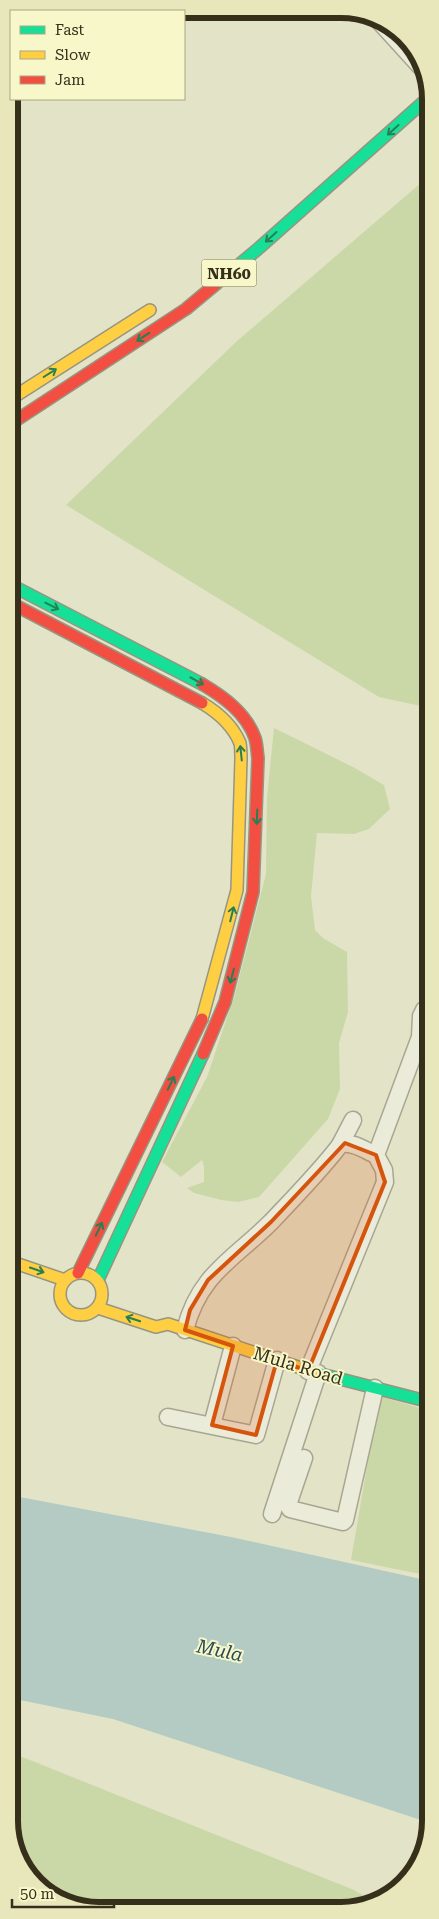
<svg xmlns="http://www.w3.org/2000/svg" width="439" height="1919" font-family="'Roboto Serif',serif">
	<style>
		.green { fill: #cad8a8 }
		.water { fill: #b3cbc2 }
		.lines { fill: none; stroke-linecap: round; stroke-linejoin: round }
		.street-casing { stroke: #a8a691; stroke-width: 19 }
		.fast-casing { stroke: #979581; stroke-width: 14 }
		.slow-casing { stroke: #979581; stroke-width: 14 }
		.jam-casing { stroke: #979581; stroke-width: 14 }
		.street { stroke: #ebebda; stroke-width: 16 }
		.fast { stroke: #16e098; stroke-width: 11 }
		.slow { stroke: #ffcf43; stroke-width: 11 }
		.jam { stroke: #f24e42; stroke-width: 11 }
		.oneway { stroke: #287f53 }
		.marked { fill: #d6550d; fill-opacity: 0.2; stroke: #d6550d; stroke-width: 4; stroke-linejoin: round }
		.labels { text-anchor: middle; stroke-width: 4; stroke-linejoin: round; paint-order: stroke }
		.shield { fill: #f7f7ca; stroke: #706c4f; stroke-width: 1 }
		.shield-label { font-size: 16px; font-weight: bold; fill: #36301a }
		.street-label { font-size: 18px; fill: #36301a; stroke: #f7f7ca }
		.water-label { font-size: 19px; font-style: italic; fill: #284c57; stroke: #f7f7ca }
		.rim { fill: none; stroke: #36301a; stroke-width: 6 }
	</style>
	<rect width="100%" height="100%" fill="#e3e3c7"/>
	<g class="green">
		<path d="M 429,176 L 430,708 L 379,697 L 66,505 L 237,341 Z"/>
		<path d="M 274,728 L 353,767 L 384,785 L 390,809 L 369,829 L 354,834 L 317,833 L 311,896 L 315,930 L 323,938 L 347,952 L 348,1012 L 339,1043 L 340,1089 L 328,1119 L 259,1197 L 238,1202 L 221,1200 L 194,1193 L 187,1188 L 204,1182 L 204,1167 L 202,1160 L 181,1177 L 162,1162 L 207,1077 L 235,994 L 266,874 L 267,798 Z"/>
		<path d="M 379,1396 L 430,1411 L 430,1576 L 351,1560 Z"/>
		<path d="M 10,1752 L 354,1890 L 371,1900 L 353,1909 L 81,1908 L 35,1884 L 10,1833 Z"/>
	</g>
	<path class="water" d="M 9,1495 L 231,1537 L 430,1581 L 430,1823 L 113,1719 L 10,1698 Z"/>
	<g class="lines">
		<g class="street-casing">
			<g id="street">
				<path d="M 379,21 L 420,66"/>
				<path d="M 340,1145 L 353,1120"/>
				<path d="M 185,1330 C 199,1274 234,1259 271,1222 C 293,1199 321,1170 340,1145 C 351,1140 366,1151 376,1155"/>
				<path d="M 308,1371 L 385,1182 L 384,1170 L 376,1155 L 420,1037 L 421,1016 L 424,1010 L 430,1006"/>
				<path d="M 168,1417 L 256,1435 L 277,1360"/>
				<path d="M 212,1425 L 233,1346"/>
				<path d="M 304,1458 L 288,1505 L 290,1509 L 343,1522 L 345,1520 L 375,1388"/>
				<path d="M 272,1514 L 318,1373"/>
			</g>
		</g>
		<g class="fast-casing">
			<g id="fast">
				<path d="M 216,284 L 259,248 L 429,97"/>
				<path d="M 9,584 L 202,684"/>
				<path d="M 98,1280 L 203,1054"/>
				<path d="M 313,1372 L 430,1402"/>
			</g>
		</g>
		<g class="slow-casing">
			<g id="slow">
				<path d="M 9,400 L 150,310"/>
				<path d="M 202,1019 L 237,890 L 241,759 C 241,754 241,748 240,743 C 233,726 217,712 202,703"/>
				<path d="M 9,1261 L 65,1280"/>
				<circle cx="81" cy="1294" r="21"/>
				<path d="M 98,1308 L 156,1327 L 168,1324 L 313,1372"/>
			</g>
		</g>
		<g class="jam-casing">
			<g id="jam">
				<path d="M 9,425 L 186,309 L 216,284"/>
				<path d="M 9,602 L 202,703"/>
				<path d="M 202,684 C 224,697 246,713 255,738 C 257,744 257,752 258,758 L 253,892 L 225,1002 L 203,1054"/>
				<path d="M 78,1273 L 202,1019"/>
			</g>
		</g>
		<use href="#street" class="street"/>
		<use href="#fast" class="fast"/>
		<use href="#slow" class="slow"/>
		<use href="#jam" class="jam"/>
	</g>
	<defs><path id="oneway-shaft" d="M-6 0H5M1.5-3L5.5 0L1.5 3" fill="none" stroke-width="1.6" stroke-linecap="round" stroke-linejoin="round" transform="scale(1.25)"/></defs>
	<g class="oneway">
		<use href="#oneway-shaft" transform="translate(393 130) rotate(138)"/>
		<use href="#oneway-shaft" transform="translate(271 237) rotate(138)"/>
		<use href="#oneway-shaft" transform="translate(143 337) rotate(147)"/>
		<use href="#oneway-shaft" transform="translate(50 373) rotate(-32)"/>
		<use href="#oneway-shaft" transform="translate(52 606) rotate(27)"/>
		<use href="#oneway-shaft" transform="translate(197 681) rotate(29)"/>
		<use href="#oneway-shaft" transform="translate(241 753) rotate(-96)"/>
		<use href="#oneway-shaft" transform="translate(257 817) rotate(92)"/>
		<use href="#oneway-shaft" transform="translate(232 914) rotate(-76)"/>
		<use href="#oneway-shaft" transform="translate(232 976) rotate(105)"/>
		<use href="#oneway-shaft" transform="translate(171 1083) rotate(-64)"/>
		<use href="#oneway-shaft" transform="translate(99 1229) rotate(-64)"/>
		<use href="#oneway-shaft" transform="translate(37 1270) rotate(19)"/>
		<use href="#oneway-shaft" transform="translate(133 1319) rotate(-162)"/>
	</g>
	<path class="marked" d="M 345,1143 L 376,1155 L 385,1182 L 308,1371 L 277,1360 L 256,1435 L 212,1425 L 233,1346 L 185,1330 L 190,1310 L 208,1280 L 271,1222 Z"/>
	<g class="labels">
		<rect class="shield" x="201.5" y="259.5" width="55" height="27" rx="4"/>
		<g class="shield-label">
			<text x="229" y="279">NH60</text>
		</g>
		<g class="street-label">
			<text transform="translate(298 1366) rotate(17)" y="6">Mula Road</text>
		</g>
		<g class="water-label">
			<text transform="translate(220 1650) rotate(12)" y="7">Mula</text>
		</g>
	</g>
	<path d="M0 0H439V1919H0ZM99 18H341A81 81 0 0 1 422 99V1821A81 81 0 0 1 341 1902H99A81 81 0 0 1 18 1821V99A81 81 0 0 1 99 18Z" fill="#e8e7bc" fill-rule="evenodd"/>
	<path class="rim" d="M99 18H341A81 81 0 0 1 422 99V1821A81 81 0 0 1 341 1902H99A81 81 0 0 1 18 1821V99A81 81 0 0 1 99 18Z"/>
	<rect x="10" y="10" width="175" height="90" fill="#f7f7ca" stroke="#aaa784"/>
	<rect x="20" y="26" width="25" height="8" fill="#16e098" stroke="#aaa784"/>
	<text x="55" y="35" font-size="15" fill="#36301a">Fast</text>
	<rect x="20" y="51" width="25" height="8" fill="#ffcf43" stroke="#aaa784"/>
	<text x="55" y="60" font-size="15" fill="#36301a">Slow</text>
	<rect x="20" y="76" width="25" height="8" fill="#f24e42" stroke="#aaa784"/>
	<text x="55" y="85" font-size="15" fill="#36301a">Jam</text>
	<path d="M12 1899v8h102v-8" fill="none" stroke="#36301a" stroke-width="2.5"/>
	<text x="20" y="1899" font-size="15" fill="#36301a" stroke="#f7f7ca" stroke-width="4" paint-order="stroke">50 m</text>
</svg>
